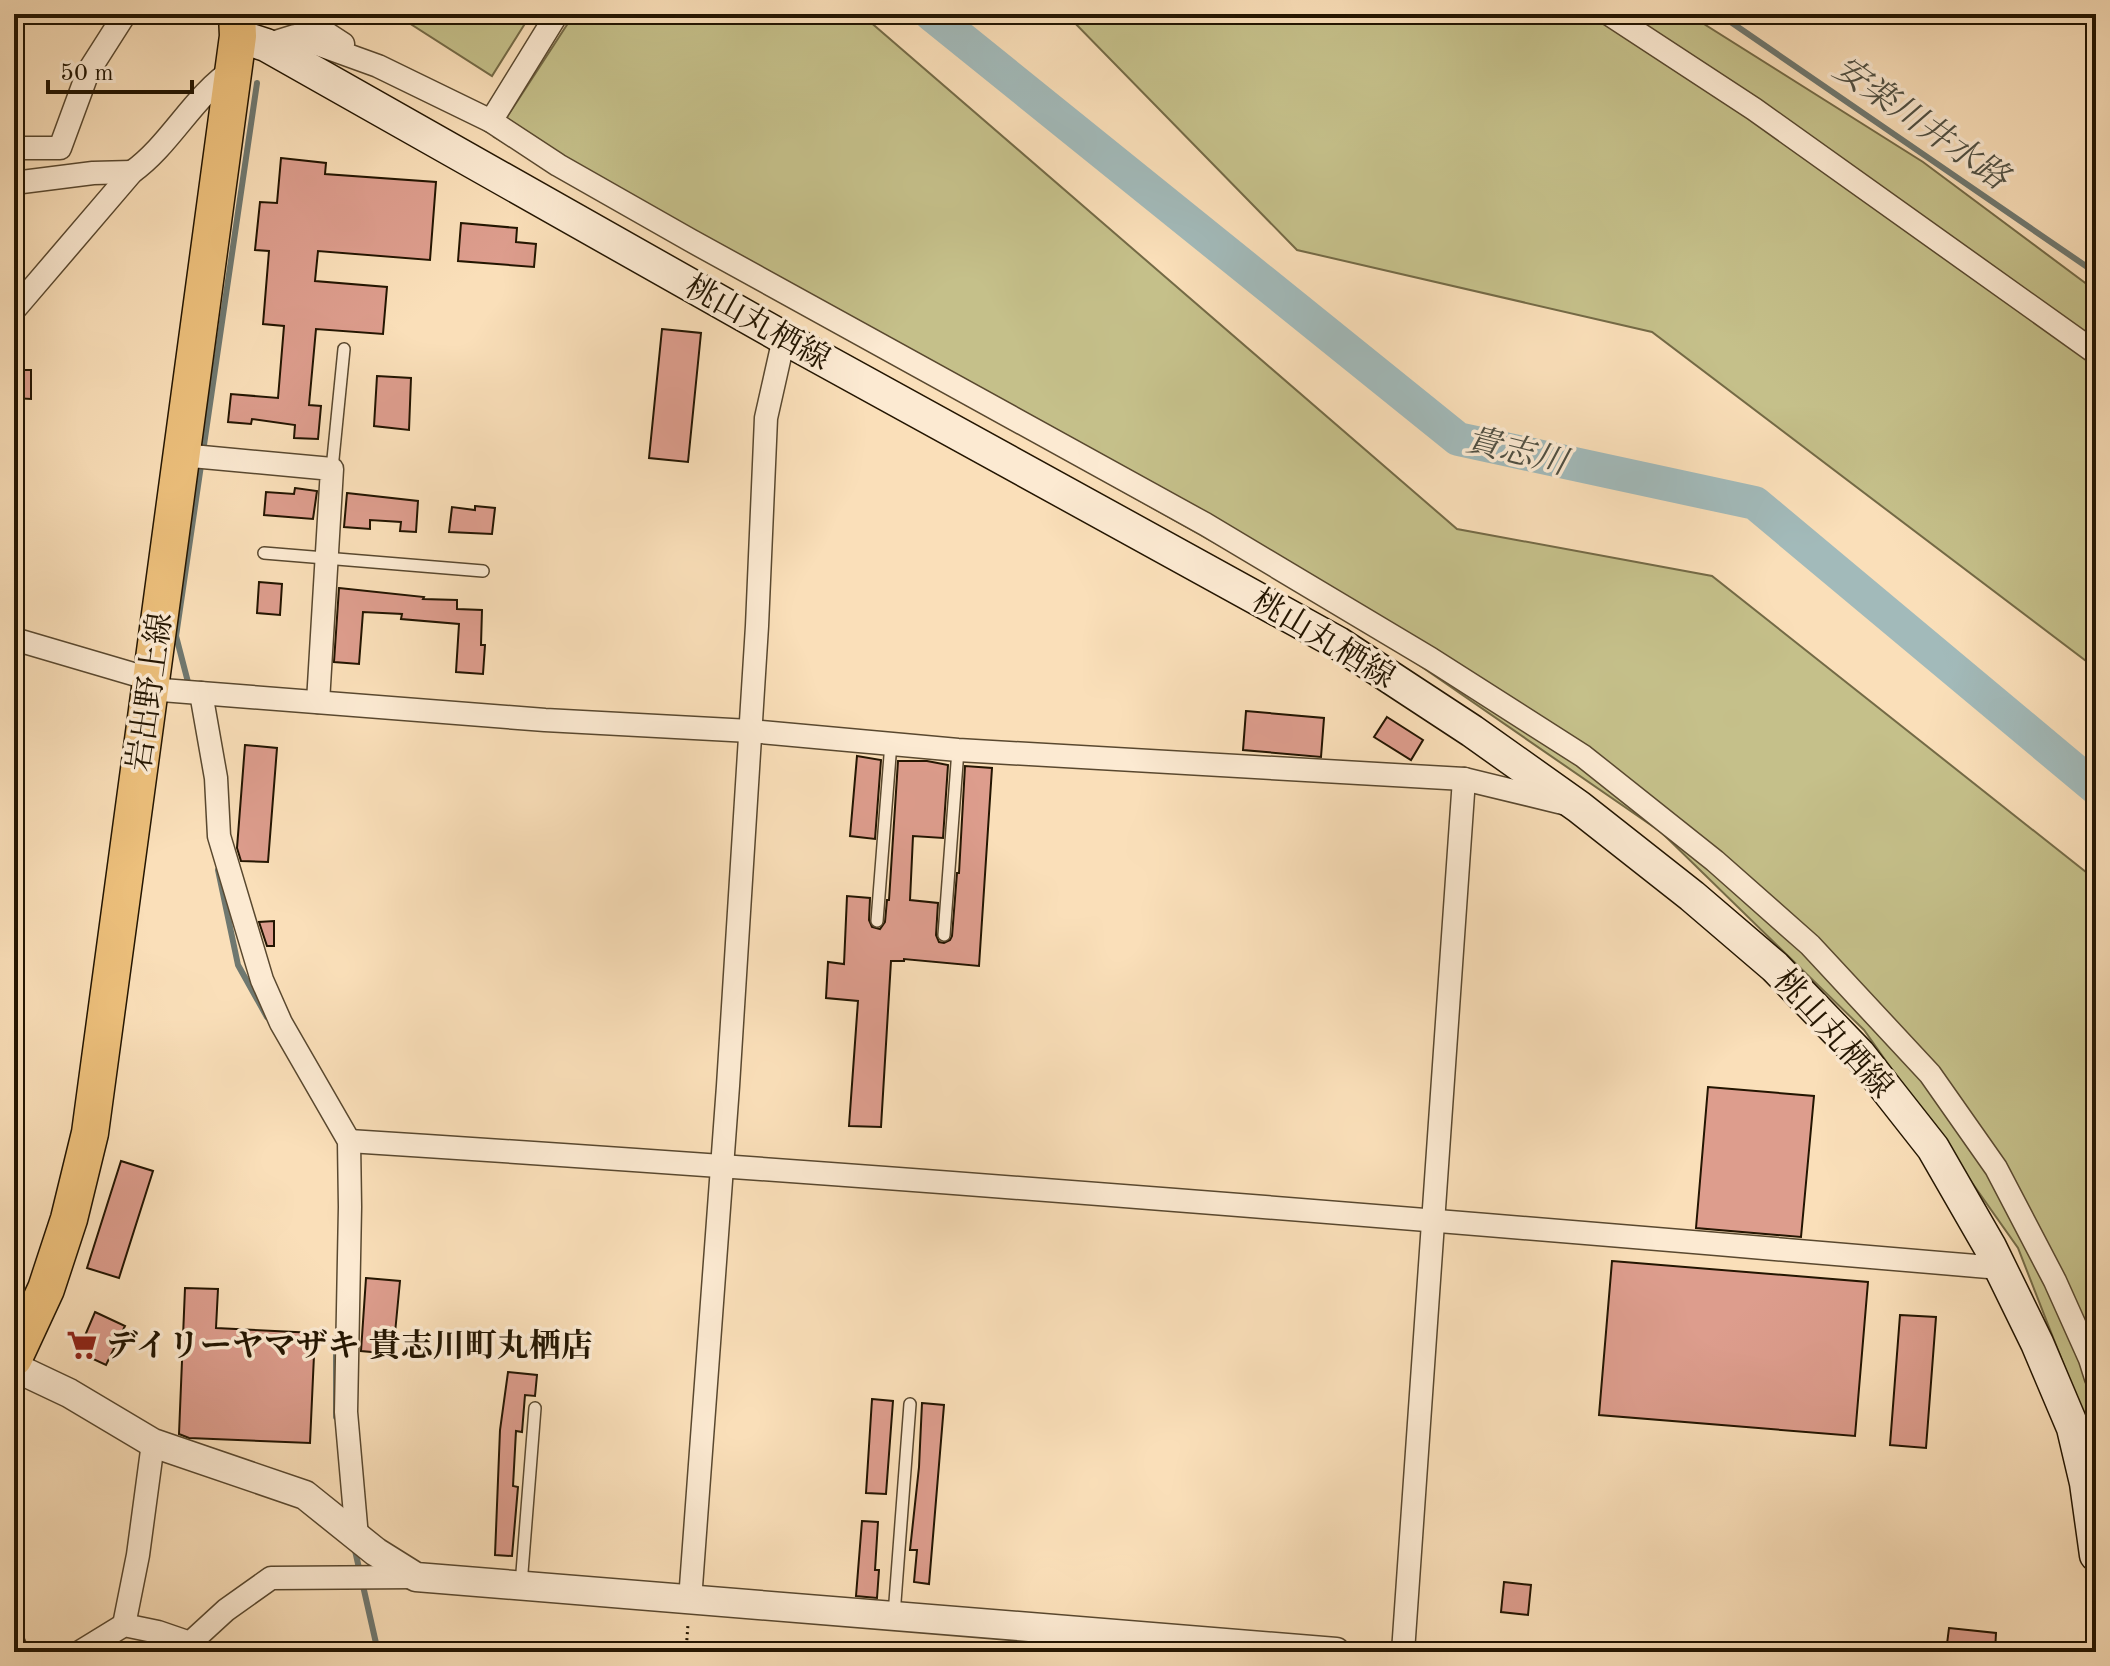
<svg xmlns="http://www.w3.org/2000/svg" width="2110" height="1666" font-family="'Old Standard TT','Noto Serif JP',serif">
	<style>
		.green { fill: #c5c08a; stroke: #746a46; stroke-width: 2 }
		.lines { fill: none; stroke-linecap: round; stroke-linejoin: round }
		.stream { stroke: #6f7870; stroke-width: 6 }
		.river { stroke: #a2baba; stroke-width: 34 }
		.building { fill: #dd9d8d; stroke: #231501; stroke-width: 2 }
		.service-casing { stroke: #59482f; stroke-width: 14 }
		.minor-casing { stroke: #59482f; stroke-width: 25 }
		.tertiary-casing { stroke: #59482f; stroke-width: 31 }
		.secondary-casing { stroke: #231501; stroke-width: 35 }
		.primary-casing { stroke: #231501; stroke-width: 39 }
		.path { stroke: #231501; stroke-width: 3; stroke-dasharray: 2 4; stroke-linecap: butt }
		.service { stroke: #fcead2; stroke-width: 11 }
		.minor { stroke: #fcead2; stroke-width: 22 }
		.tertiary { stroke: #fcead2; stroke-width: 28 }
		.secondary { stroke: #fcead2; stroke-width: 32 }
		.primary { stroke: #edc07c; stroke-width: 36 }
		.labels { text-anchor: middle; stroke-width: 7; stroke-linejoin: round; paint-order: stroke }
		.street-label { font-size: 32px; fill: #231501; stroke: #fcead2 }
		.poi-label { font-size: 32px; font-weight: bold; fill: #231501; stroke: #fcead2; text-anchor: start }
		.water-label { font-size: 34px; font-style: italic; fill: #4f4f42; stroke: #fcead2 }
	</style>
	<rect width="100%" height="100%" fill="#fadfb9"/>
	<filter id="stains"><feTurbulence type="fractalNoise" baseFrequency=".0025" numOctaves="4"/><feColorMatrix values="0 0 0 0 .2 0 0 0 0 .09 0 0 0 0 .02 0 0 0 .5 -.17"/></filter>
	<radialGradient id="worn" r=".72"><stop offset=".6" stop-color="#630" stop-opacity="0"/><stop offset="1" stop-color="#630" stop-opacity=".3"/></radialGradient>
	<g class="green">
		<path d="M 395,14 L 531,14 L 492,76 Z"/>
		<path d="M 574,14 L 861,14 L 1457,529 L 1712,576 L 2096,880 L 2096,1447 L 2018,1248 L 1864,1030 L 1661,832 L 1364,627 L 494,137 Z"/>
		<path d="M 1066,14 L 1688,14 L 1923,162 L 2096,291 L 2096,675 L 2086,661 L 1652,332 L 1297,250 Z"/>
	</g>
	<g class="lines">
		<g class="stream">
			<path d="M 1719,14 L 2096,273"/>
			<path d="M 189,686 L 176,636 L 257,83"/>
			<path d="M 218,870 L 238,965 L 267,1017"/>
			<path d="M 336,1417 L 336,1352"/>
			<path d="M 354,1546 L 378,1652"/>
		</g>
		<path class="river" d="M 931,14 L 1458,439 L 1755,503 L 2096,788"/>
	</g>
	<g class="building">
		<path d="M 281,158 L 326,163 L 325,174 L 436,182 L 430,260 L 318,251 L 315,281 L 387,287 L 383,334 L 316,329 L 309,405 L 321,406 L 318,439 L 294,438 L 295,425 L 252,419 L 251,424 L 228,422 L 231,394 L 278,398 L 284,326 L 263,324 L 269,251 L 255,250 L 260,202 L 277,203 Z"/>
		<path d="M 461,223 L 517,228 L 516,242 L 536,244 L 534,267 L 458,261 Z"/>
		<path d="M 662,329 L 701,333 L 688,462 L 649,458 Z"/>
		<path d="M 14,370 L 31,370 L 31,399 L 14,398 Z"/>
		<path d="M 377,376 L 411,378 L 409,430 L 374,426 Z"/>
		<path d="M 295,488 L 317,491 L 313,519 L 264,515 L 266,492 L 294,494 Z"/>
		<path d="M 347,493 L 418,501 L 416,532 L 400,531 L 401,522 L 370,520 L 370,529 L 344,527 Z"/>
		<path d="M 475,506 L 495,508 L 492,534 L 449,532 L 452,507 L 475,510 Z"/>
		<path d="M 259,582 L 282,584 L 280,615 L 257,613 Z"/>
		<path d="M 339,588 L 424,597 L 423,599 L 457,600 L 457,609 L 482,610 L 481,645 L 485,645 L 483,674 L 456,672 L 459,624 L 401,619 L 402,614 L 363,612 L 359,664 L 334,662 Z"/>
		<path d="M 1246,711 L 1324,718 L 1321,757 L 1243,750 Z"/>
		<path d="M 1387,717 L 1423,740 L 1411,760 L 1374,737 Z"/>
		<path d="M 245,745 L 277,748 L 268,862 L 241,861 L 237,848 Z"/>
		<path d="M 857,756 L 881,760 L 875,839 L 850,836 Z"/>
		<path d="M 898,761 L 927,761 L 948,765 L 943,838 L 913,836 L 910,900 L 938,903 L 936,935 L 939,942 L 944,943 L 950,940 L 952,936 L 957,873 L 959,873 L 965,766 L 992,768 L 979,966 L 904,959 L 904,961 L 891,961 L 881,1127 L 849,1126 L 858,1001 L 826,998 L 828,962 L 844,964 L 847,896 L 870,898 L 869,920 L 872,927 L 880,929 L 885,922 L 887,900 L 889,900 Z"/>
		<path d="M 274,921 L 274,946 L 267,946 L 259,922 Z"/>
		<path d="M 1708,1087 L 1814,1096 L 1801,1237 L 1696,1228 Z"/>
		<path d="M 121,1161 L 153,1171 L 119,1278 L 87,1268 Z"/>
		<path d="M 1612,1261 L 1868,1282 L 1855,1436 L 1599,1415 Z"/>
		<path d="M 366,1278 L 400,1281 L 393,1354 L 361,1351 Z"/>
		<path d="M 185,1288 L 218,1289 L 216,1328 L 315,1333 L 310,1443 L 189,1438 L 179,1434 Z"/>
		<path d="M 95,1312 L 125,1326 L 106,1365 L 78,1352 Z"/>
		<path d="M 1900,1315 L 1936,1317 L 1926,1448 L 1890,1445 Z"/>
		<path d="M 508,1372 L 537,1375 L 535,1396 L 525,1395 L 522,1432 L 516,1431 L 513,1486 L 518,1487 L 512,1556 L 495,1555 L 500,1430 Z"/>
		<path d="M 872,1399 L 893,1401 L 886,1494 L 866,1493 Z"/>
		<path d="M 922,1403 L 944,1405 L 929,1584 L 914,1582 L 917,1550 L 910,1550 L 919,1467 Z"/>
		<path d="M 862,1521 L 878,1522 L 875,1570 L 879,1570 L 877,1598 L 856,1596 Z"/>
		<path d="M 1504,1582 L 1531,1585 L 1528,1615 L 1501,1612 Z"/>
		<path d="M 1949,1628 L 1996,1633 L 1995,1652 L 1946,1652 Z"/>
	</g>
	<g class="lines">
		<g class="service-casing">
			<g id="service">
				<path d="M 332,469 L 344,349"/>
				<path d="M 264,553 L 483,571"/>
				<path d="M 877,921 L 891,743"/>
				<path d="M 944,935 L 958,750"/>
				<path d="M 521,1585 L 535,1408"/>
				<path d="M 894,1615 L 910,1404"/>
			</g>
		</g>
		<g class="minor-casing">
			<g id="minor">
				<path d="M 297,14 L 343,44"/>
				<path d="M 1609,14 L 1754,109 L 2096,353"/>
				<path d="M 266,45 L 295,36 L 378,66 L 491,121 L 558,165 L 690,240 L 1205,524 L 1431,659 L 1583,756 L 1715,861 L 1810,945 L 1930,1074 L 1996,1168 L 2055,1281 L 2090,1359 L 2096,1378"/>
				<path d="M 491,121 L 557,14"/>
				<path d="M 14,148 L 60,148 L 88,72 L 125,14"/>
				<path d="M 14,183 L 93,173 L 132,172"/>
				<path d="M 14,310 L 132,172 C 171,144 193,96 234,69"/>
				<path d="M 181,455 L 332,469 L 318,702"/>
				<path d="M 14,639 L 150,679"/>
				<path d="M 149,689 L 545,720 L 750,731 L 958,750 L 1464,779 L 1563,803"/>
				<path d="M 201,693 L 216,778 L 219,836 L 262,980 L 281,1023 L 349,1141 L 350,1207 L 346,1412 L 357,1537"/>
				<path d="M 349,1141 C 900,1176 1450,1221 2000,1268"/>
				<path d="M 690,1600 L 728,1086 L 757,626 L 766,418 L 784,338"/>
				<path d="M 124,1625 L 138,1555 L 153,1443"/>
				<path d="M 14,1644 L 17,1652"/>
				<path d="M 80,1652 L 124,1625 L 158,1632 L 190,1643 L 226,1610 L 271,1578 L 416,1577"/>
				<path d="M 1403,1652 L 1464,779"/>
			</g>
		</g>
		<g class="tertiary-casing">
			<path id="tertiary" d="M 14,1367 L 69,1393 L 153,1443 L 305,1495 L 376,1552 L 416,1577 L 1336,1652"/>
		</g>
		<g class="secondary-casing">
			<path id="secondary" d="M 238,36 L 266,45 L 784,338 L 1338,643 L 1472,731 L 1579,807 L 1692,896 L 1775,967 L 1859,1054 L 1933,1148 L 1990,1247 L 2037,1343 L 2073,1428 L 2086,1483 L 2096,1555"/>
		</g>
		<g class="primary-casing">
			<path id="primary" d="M 14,1358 L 46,1289 L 69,1219 L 90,1133 L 238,36 L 237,14"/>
		</g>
		<path class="path" d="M 686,1652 L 688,1624"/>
		<use href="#service" class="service"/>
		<use href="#minor" class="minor"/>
		<use href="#tertiary" class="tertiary"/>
		<use href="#secondary" class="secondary"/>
		<use href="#primary" class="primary"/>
	</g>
	<defs>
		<g id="supermarket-bare" transform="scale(2.4)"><path d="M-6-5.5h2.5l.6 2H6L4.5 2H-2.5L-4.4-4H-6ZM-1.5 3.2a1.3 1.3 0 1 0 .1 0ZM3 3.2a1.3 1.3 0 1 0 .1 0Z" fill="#8f2418" stroke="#fcead2" stroke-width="2.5" paint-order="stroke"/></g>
	</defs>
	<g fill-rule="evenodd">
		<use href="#supermarket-bare" x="82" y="1345"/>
	</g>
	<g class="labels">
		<g class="street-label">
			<text transform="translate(758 322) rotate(29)" y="11">桃山丸栖線</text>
			<text transform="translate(1324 638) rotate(31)" y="11">桃山丸栖線</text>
			<text transform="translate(149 692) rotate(-82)" y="11">岩出野上線</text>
			<text transform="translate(1834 1033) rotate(48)" y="11">桃山丸栖線</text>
		</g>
		<g class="poi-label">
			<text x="106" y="1356">デイリーヤマザキ 貴志川町丸栖店</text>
		</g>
		<g class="water-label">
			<text transform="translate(1922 122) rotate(35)" y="12">安楽川井水路</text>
			<text transform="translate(1517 450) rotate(14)" y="12">貴志川</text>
		</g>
	</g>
	<rect width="2110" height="1666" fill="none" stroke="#fadfb9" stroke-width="48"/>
	<rect x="16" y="16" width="2078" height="1634" fill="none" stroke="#231501" stroke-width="4"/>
	<rect x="24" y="24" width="2062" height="1618" fill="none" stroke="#231501" stroke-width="2"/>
	<path d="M48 80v12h144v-12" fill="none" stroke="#231501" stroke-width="4"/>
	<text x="60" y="80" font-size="24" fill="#231501" stroke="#fcead2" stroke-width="6" paint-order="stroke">50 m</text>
	<rect width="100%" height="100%" filter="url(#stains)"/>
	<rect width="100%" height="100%" fill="url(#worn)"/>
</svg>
